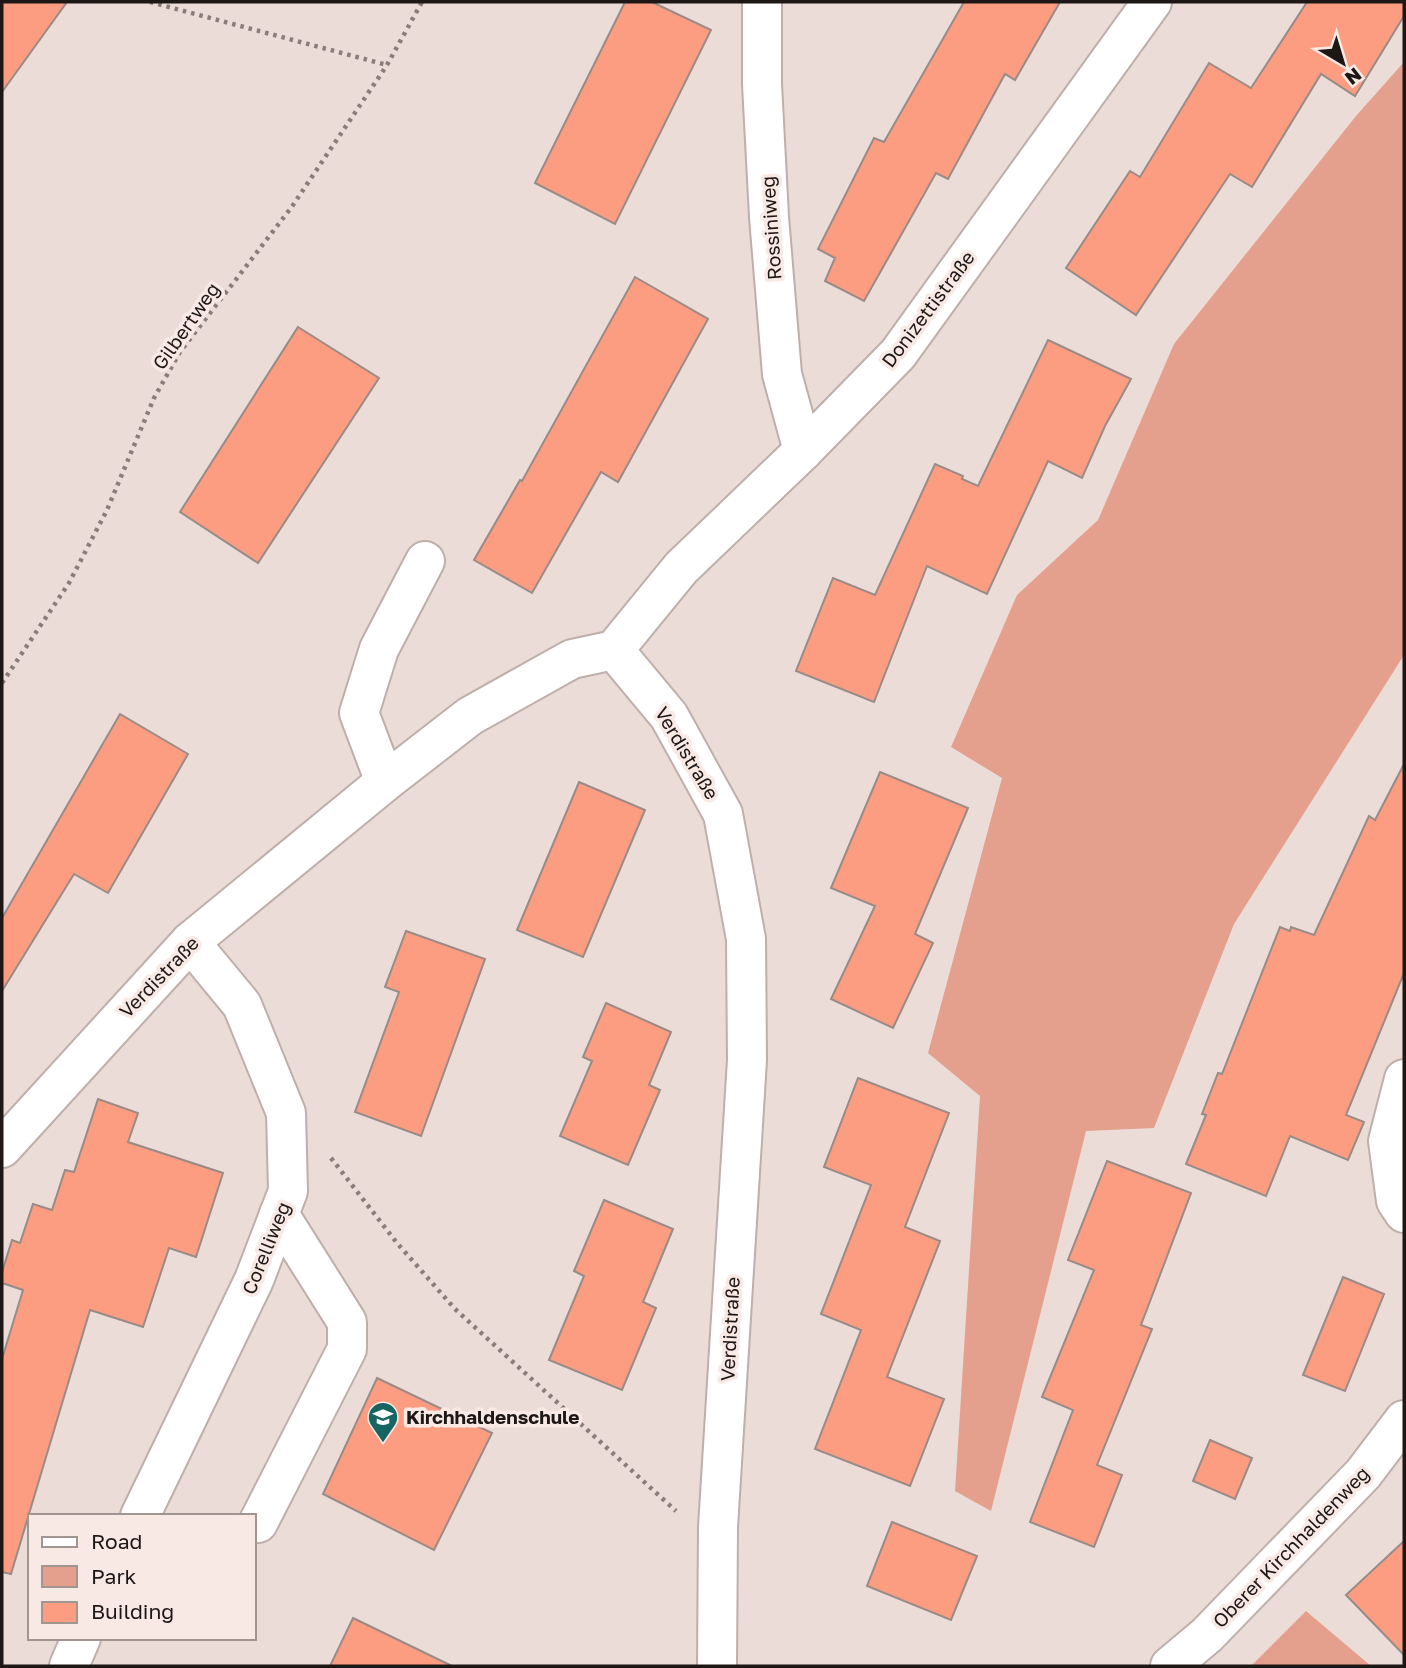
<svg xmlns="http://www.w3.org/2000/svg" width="1406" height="1668" font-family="'Golos Text',sans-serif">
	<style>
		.green { fill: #e4a08d }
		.building { fill: #fc9c81; stroke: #998b87; stroke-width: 2 }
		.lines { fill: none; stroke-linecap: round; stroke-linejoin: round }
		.minor-casing { stroke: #beafaa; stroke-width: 42 }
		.path { stroke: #887d7b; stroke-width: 4.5; stroke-dasharray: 3.5 5; stroke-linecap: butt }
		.minor { stroke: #fff; stroke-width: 38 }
		.labels { text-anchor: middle; stroke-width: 7; stroke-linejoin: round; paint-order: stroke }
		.street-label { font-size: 19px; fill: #1d1716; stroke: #f9e9e5 }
		.poi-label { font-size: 19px; font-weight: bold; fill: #1d1716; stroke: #f9e9e5; text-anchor: start }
	</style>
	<rect width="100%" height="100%" fill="#ecdcd8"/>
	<g class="green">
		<path d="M 1404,62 L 1404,655 L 1234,924 L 1154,1128 L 1086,1131 L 991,1511 L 955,1491 L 980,1096 L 928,1053 L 1002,778 L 951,747 L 1017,595 L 1098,520 L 1174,344 L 1356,116 Z"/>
		<path d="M 1306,1611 L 1371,1666 L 1251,1666 Z"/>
	</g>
	<g class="building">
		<path d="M 2,2 L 67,2 L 2,92 Z"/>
		<path d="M 625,2 L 652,2 L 711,30 L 615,224 L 535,183 Z"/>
		<path d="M 964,2 L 1060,2 L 1015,80 L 1005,74 L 948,179 L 936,173 L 864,301 L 825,281 L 835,258 L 818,249 L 874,138 L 884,142 Z"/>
		<path d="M 1307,2 L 1404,2 L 1404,16 L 1355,96 L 1321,74 L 1252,187 L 1230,174 L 1136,315 L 1066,268 L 1130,171 L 1140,177 L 1209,63 L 1251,88 Z"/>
		<path d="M 635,277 L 708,319 L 618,482 L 601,472 L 532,593 L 474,560 L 520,480 L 522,481 Z"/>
		<path d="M 298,327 L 379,378 L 258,563 L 180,512 Z"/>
		<path d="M 1048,340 L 1131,379 L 1105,426 L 1082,478 L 1048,461 L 987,594 L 927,566 L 874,702 L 796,671 L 833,578 L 875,595 L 935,464 L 963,476 L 962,479 L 978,486 Z"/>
		<path d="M 120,714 L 188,754 L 108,893 L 74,874 L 2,991 L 2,918 Z"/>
		<path d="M 1404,764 L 1404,973 L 1346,1115 L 1364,1122 L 1348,1160 L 1290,1136 L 1266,1196 L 1186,1164 L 1206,1115 L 1202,1114 L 1218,1073 L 1222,1074 L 1280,927 L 1290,931 L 1291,927 L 1314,935 L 1369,816 L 1375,820 Z"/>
		<path d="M 880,772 L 968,808 L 915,934 L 933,943 L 893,1028 L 831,999 L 875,906 L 831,888 Z"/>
		<path d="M 579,782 L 645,810 L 583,957 L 517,930 Z"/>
		<path d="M 406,931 L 485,959 L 421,1136 L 355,1112 L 399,992 L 385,987 Z"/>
		<path d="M 606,1003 L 671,1032 L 649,1085 L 660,1090 L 628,1165 L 560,1136 L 592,1061 L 583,1057 Z"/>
		<path d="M 858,1078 L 949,1113 L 905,1227 L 940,1241 L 887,1377 L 944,1399 L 910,1486 L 815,1449 L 861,1330 L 821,1314 L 871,1185 L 824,1167 Z"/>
		<path d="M 98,1099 L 138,1113 L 128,1142 L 223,1173 L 196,1257 L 169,1248 L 143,1327 L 90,1310 L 11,1574 L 2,1572 L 2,1359 L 23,1290 L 2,1283 L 2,1272 L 12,1240 L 20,1243 L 33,1204 L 52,1210 L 65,1170 L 74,1172 Z"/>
		<path d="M 1107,1161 L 1191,1193 L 1141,1325 L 1152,1329 L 1097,1465 L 1122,1475 L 1094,1547 L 1030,1522 L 1073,1410 L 1042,1397 L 1094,1270 L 1068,1260 Z"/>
		<path d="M 604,1200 L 673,1229 L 643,1302 L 656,1308 L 622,1390 L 549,1360 L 584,1276 L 574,1271 Z"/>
		<path d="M 1343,1277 L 1384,1294 L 1345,1391 L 1303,1375 Z"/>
		<path d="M 377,1378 L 492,1433 L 434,1550 L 323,1494 Z"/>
		<path d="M 1210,1440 L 1252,1458 L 1235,1499 L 1193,1481 Z"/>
		<path d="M 892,1522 L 977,1556 L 951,1620 L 867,1586 Z"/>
		<path d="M 1404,1541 L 1404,1655 L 1346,1595 Z"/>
		<path d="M 353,1618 L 452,1666 L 330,1666 Z"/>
	</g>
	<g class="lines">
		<g class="minor-casing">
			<g id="minor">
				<path d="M 762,2 L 762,84 L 769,217 L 782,374 L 803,451"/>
				<path d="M 614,650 L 681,568 L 803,451 L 898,354 L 1152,2"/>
				<path d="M 385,782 L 359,713 L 379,649 L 425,561"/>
				<path d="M 1404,1079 L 1388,1141 L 1396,1201 L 1404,1213"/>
				<path d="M 2,1148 L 190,942 L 385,782 L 470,716 L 572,659 L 614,650 L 669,716 L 723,814 L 746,939 L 747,1060 L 718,1527 L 717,1666"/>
				<path d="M 140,1516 L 254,1280 L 288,1191 L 286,1113 L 242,1005 L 190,942"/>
				<path d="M 258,1523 L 347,1349 L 347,1322 L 279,1214"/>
				<path d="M 69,1666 L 81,1638"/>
				<path d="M 1170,1666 L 1207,1635 L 1363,1474 L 1404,1420"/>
			</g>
		</g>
		<g class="path">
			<path d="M 150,2 L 387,65"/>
			<path d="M 2,683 L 69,583 L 107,510 L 154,398 L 180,352 L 291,208 L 387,65 L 422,2"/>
			<path d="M 331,1158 L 397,1243 L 455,1309 L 676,1511"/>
		</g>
		<use href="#minor" class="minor"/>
	</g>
	<defs>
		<g id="school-pin" transform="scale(1.575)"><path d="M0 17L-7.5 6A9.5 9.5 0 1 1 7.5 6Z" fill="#176562" stroke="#f9e9e5"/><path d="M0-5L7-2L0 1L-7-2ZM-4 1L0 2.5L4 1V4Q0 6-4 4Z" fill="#fff"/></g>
	</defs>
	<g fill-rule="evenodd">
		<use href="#school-pin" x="383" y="1417"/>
	</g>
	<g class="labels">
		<g class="street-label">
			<text transform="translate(771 228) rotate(-94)" y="7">Rossiniweg</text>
			<text transform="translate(928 309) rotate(-53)" y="7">Donizettistraße</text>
			<text transform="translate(186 326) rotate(-55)" y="7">Gilbertweg</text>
			<text transform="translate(687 753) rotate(59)" y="7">Verdistraße</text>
			<text transform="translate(159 977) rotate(-46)" y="7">Verdistraße</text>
			<text transform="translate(266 1248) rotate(-68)" y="7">Corelliweg</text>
			<text transform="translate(730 1329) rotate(-87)" y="7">Verdistraße</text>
			<text transform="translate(1291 1547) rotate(-46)" y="7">Oberer Kirchhaldenweg</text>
		</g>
		<g class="poi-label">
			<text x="406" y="1424">Kirchhaldenschule</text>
		</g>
	</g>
	<rect width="1406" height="1668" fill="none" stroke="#1d1716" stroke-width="7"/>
	<rect x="28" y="1514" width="228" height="126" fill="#f9e9e5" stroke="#a19592" stroke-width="2"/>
	<rect x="42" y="1537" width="35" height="10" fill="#ffffff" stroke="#a19592" stroke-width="2"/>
	<text x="91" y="1549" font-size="21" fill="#1d1716">Road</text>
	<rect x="42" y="1566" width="35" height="21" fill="#e4a08d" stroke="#a19592" stroke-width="2"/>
	<text x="91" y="1584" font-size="21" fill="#1d1716">Park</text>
	<rect x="42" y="1602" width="35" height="21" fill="#fc9c81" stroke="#a19592" stroke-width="2"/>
	<text x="91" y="1619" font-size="21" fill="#1d1716">Building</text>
	<g transform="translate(1343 63) rotate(142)" stroke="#f9e9e5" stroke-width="5" paint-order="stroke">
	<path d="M0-5L12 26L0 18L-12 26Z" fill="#1d1716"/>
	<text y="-10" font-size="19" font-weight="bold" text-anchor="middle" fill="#1d1716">N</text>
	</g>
</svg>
